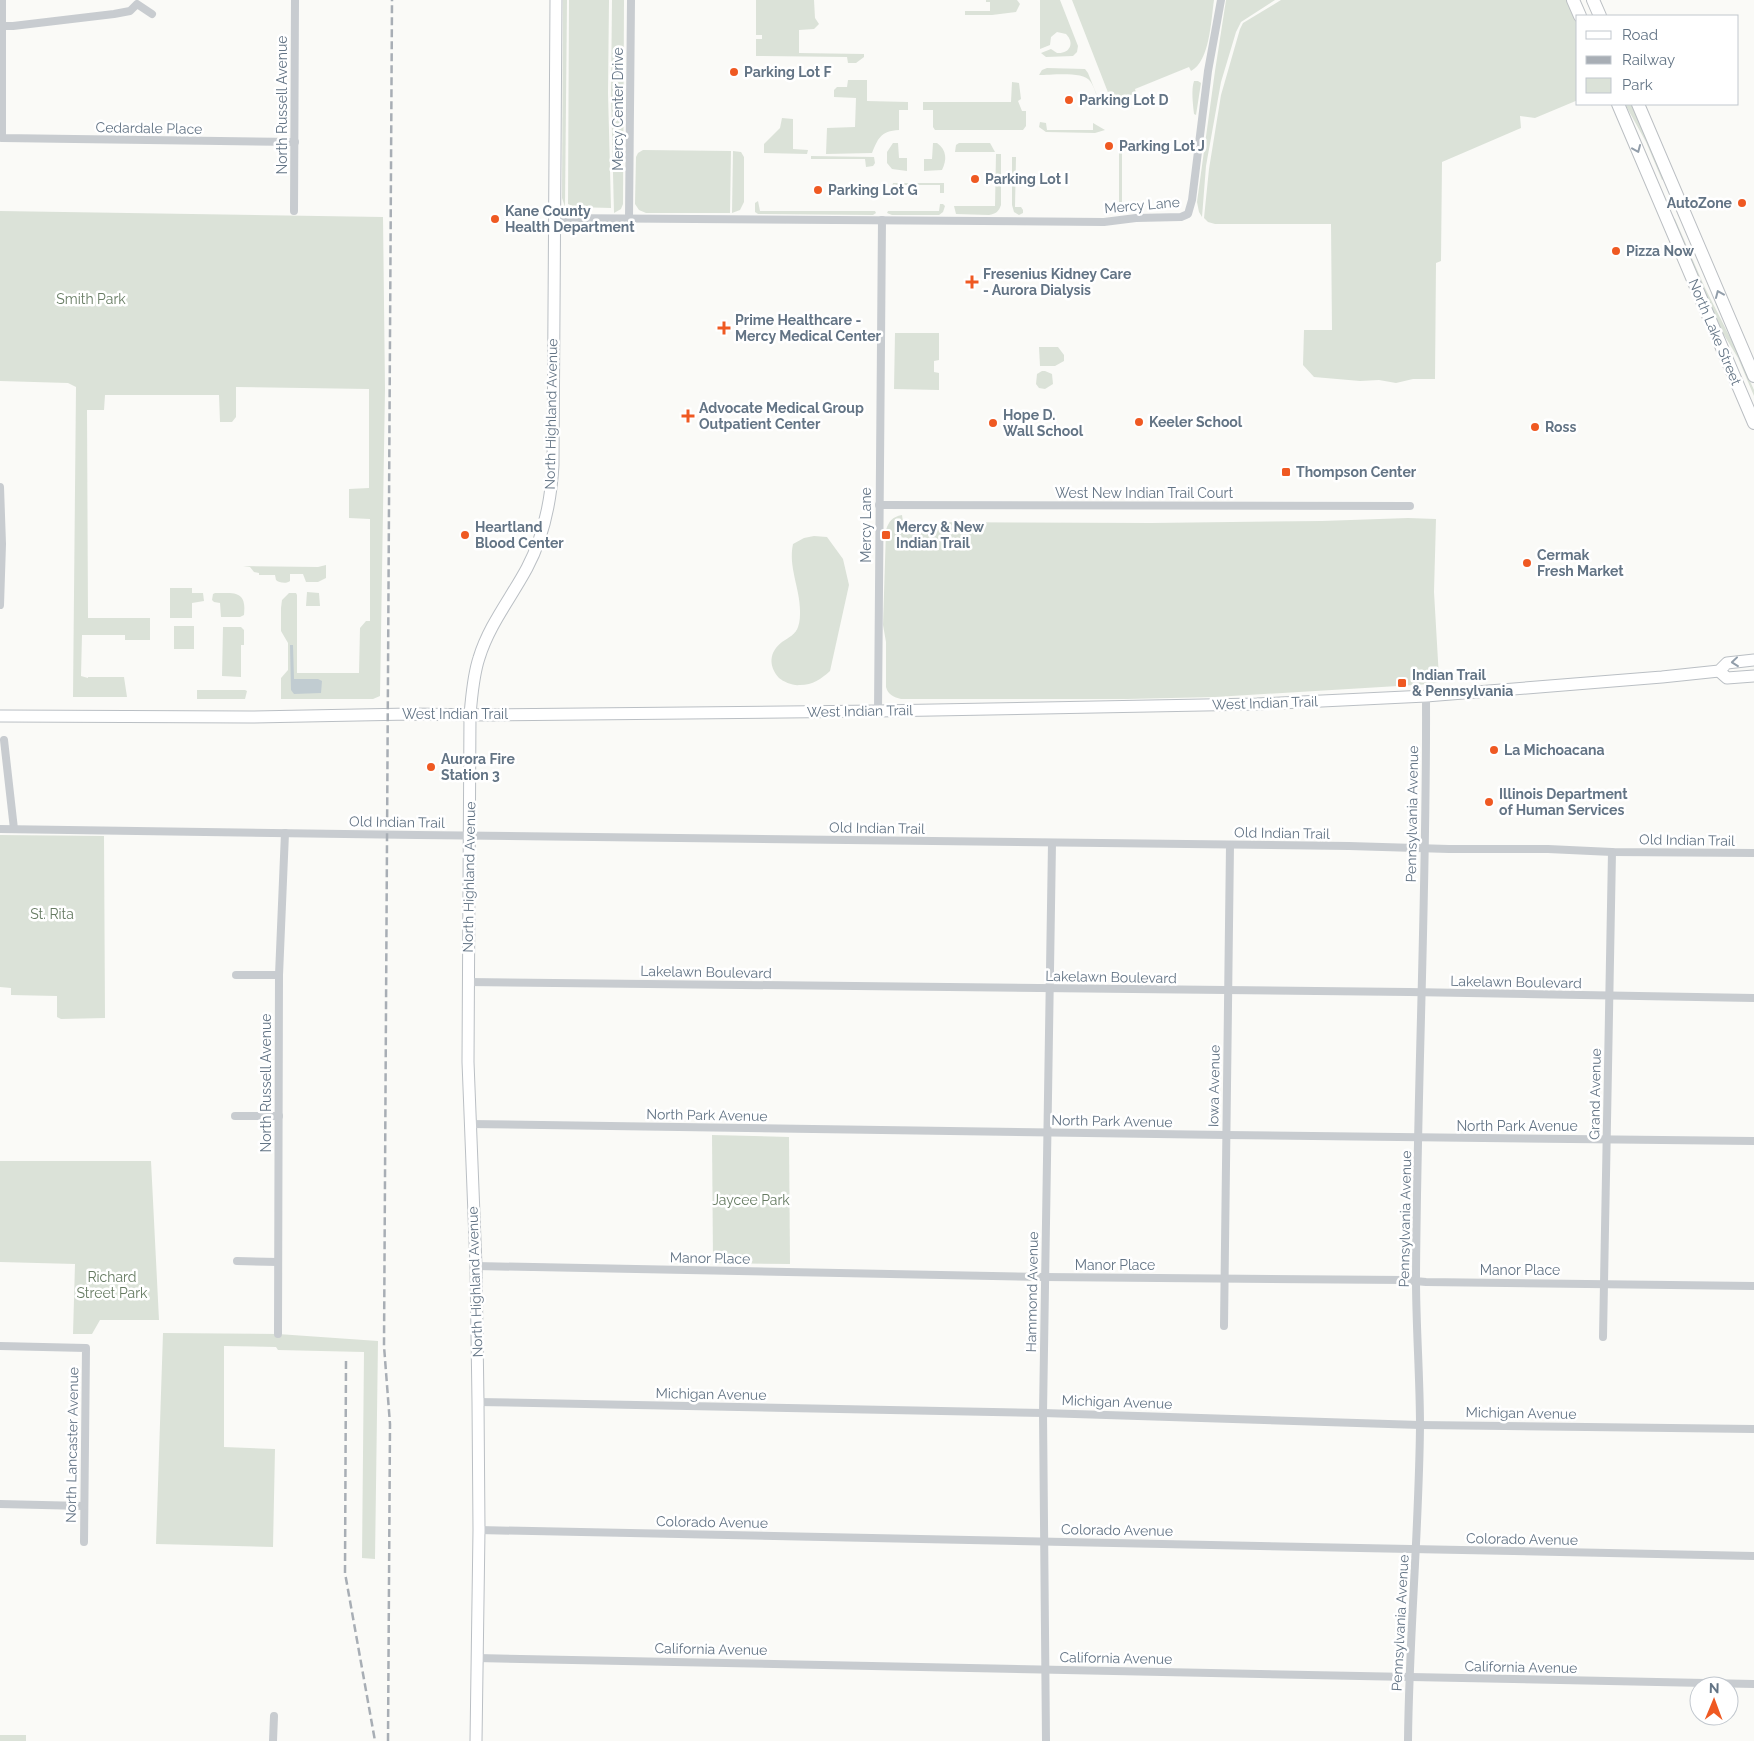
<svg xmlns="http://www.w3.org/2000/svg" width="1754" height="1741" font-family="Raleway,sans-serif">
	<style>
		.green { fill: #dbe2d8 }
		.water { fill: #c1ccd1 }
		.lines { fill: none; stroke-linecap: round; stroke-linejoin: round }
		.secondary-casing { stroke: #babfc4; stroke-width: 13 }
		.primary-casing { stroke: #bbbfc3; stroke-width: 14 }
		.street { stroke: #c8ccd0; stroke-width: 8 }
		.secondary { stroke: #fff; stroke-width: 11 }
		.primary { stroke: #fff; stroke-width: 12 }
		.rail { stroke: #a8aeb5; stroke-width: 2.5; stroke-dasharray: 8 4; stroke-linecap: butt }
		.oneway { stroke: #929eaa }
		.poi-dot { fill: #ef5922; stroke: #fff; stroke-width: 2 }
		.labels { text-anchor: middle; stroke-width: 5; stroke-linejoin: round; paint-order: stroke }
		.poi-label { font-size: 14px; font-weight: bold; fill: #637485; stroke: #fff; text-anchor: start }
		.street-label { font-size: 14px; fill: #637485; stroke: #fff }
		.park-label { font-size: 14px; fill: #667b62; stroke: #fff }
	</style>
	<rect width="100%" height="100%" fill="#fafaf7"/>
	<g class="green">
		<path d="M 563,0 L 567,0 L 565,207 L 562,198 Z"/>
		<path d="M 569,0 L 609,0 L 608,93 L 611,208 L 575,207 L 568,204 Z"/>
		<path d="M 612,0 L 624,0 L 623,204 L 621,209 L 614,213 L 611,95 Z"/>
		<path d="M 756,0 L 814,0 L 815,18 L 819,24 L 814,29 L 799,30 L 799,53 L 864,54 L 864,57 L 856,63 L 848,63 L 847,57 L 756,56 L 756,39 L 762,39 L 762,35 L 756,35 Z"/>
		<path d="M 986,0 L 1017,0 L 1020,4 L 1016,12 L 992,15 L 965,15 L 965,11 L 990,11 L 990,2 L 986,2 Z"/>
		<path d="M 1040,0 L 1060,0 L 1078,46 L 1077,52 L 1073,56 L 1046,57 L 1041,53 L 1051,49 L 1057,53 C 1070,54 1075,43 1066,34 L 1057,32 L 1051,37 L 1050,45 L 1040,49 Z"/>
		<path d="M 1072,0 L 1214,0 C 1211,20 1210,61 1191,71 L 1189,67 L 1135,89 L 1136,93 C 1128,96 1121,101 1113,99 L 1109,95 Z"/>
		<path d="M 1226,0 L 1275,0 L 1241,22 L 1236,32 L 1221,82 L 1206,166 L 1202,217 L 1199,212 L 1197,202 L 1215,71 Z"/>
		<path d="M 1281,0 L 1568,0 L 1578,22 L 1578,100 L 1535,118 L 1520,116 L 1521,128 L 1442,162 L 1441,261 L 1436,263 L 1435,379 L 1413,379 L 1396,383 L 1379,380 L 1360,381 L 1314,377 L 1303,365 L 1304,330 L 1332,330 L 1331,224 L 1215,224 L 1208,222 L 1204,218 L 1209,169 L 1221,95 L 1240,29 L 1243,23 Z"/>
		<path d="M 1047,68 L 1085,69 L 1088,73 L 1100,103 C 1096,97 1095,87 1090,81 C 1084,71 1051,75 1039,75 L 1042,70 Z"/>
		<path d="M 848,80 L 867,80 L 867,101 L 908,102 L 908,110 L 899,110 L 899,130 C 880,131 878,139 872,153 L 826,154 L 827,128 L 855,127 L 856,98 L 834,97 L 834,90 L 837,87 L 847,87 Z"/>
		<path d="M 1194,81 L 1198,81 L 1201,83 L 1196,115 L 1194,114 C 1193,104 1191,90 1194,81 Z"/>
		<path d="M 1012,82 L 1019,83 L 1021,99 L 1018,101 L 1022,111 L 1026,111 L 1026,126 L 1023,130 L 935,130 L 933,127 L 933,110 L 923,110 L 923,102 L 1011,102 Z"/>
		<path d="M 1625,104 L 1631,104 L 1664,179 L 1662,180 L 1646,142 Z"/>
		<path d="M 782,118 L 793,119 L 793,149 L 808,150 L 807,154 L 764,153 L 764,144 L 780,128 Z"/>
		<path d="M 1040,122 L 1046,123 L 1047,130 L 1093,130 L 1093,123 L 1105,130 L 1095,133 L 1046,132 L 1039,127 Z"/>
		<path d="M 893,143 L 898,143 L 899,158 L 907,158 L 907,171 L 892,169 L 887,163 L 887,152 Z"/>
		<path d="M 933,143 L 937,143 C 947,150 947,160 942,170 L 924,171 L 924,159 L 932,159 Z"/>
		<path d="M 959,143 L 990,143 L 995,152 L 955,152 L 956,145 Z"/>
		<path d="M 1119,144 L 1122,144 L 1122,209 L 1129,210 L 1128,213 L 1122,213 L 1119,209 Z"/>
		<path d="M 643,150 L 731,151 L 730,213 L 646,213 L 639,210 L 635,204 L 636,157 L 638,153 Z"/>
		<path d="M 733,151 L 741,152 L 744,157 L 744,202 L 740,210 L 732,213 Z"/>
		<path d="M 996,154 L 1001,154 L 1001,205 C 999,211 996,214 989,215 L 956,214 L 954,206 L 995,206 Z"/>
		<path d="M 811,156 L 874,157 L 875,163 L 873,166 L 866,167 L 865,159 L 811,159 Z"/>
		<path d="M 1012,157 L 1016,157 L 1015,207 L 1021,207 L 1023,210 L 1023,213 L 1019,215 L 1014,212 L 1012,205 Z"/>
		<path d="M 893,183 L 944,183 L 944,193 L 940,193 L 940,185 L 900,185 L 898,193 L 891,192 Z"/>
		<path d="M 758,201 L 760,211 L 875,211 L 876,213 L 873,215 L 758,214 L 755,212 L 755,203 Z"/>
		<path d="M 940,204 L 943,204 L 945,206 L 943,212 L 939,215 L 892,215 L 887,213 L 888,211 L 939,211 Z"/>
		<path d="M 0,211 L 383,217 L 385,389 L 380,696 L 373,699 L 281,699 L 281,678 L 288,670 L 288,643 L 281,631 L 281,608 L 282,600 L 289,593 L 296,593 L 297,595 L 297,673 L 359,673 L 360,628 L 366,621 L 370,621 L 370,519 L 349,518 L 349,489 L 369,488 L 369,389 L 236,387 L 236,417 L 232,422 L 220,422 L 219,395 L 105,395 L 104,410 L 87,410 L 88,618 L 150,618 L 150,640 L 125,640 L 125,635 L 82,635 L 81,676 L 88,678 L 88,677 L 124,677 L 127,697 L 73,697 L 76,387 L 68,383 L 0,381 Z"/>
		<path d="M 1672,217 L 1675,219 L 1705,288 L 1735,347 L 1754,390 L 1754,396 L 1738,358 L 1721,330 Z"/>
		<path d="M 895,333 L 939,333 L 939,360 L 934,361 L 934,372 L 939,373 L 939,390 L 894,389 Z"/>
		<path d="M 1039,347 L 1058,347 L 1064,355 L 1064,361 L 1055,366 L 1040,366 Z"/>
		<path d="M 1045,371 L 1052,374 L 1053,384 L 1045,389 L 1039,388 L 1036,384 L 1037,374 L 1042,371 Z"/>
		<path d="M 902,515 L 903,522 L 1151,523 L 1322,521 L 1408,518 L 1436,519 L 1434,592 L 1439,678 L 1438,682 L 1431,684 L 1215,697 L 1127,699 L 901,699 C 894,697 888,695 886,687 L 886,642 L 883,625 L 886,530 C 889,521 892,517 902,515 Z"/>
		<path d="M 814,536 L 827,537 L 843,559 L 849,585 L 830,671 C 821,679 813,685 800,685 C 793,686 784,682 779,678 C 768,666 769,652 782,642 C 788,638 796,634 798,627 C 800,622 800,616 800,611 C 800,588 788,567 793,544 L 804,538 Z"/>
		<path d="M 326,565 L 326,578 L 318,582 L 306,582 L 303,574 L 290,574 L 290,581 C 287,584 279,583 276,580 L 275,575 L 259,575 L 259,573 L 254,572 L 250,567 L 243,566 L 318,567 Z"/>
		<path d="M 170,588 L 192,588 L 192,593 L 203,593 L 204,601 L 192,603 L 192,618 L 170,618 Z"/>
		<path d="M 307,592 L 319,593 L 320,606 L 306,606 Z"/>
		<path d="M 215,593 C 234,593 247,590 244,615 L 240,617 L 221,617 L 220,603 L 214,602 L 212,600 L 213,594 Z"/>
		<rect x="174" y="626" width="20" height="23"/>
		<path d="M 223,627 L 241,627 L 244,630 L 244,645 L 241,645 L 241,677 L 222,676 Z"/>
		<path d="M 197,690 L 245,690 L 247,691 L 245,699 L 197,699 Z"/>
		<path d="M 0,835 L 104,836 L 105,1018 L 61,1019 L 57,1017 L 57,996 L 11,995 L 11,988 L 0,987 Z"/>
		<path d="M 712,1135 L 789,1137 L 790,1264 L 713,1263 Z"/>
		<path d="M 0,1161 L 151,1161 L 159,1320 L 100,1320 L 92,1334 L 73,1334 L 75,1264 L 0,1262 Z"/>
		<path d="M 163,1333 L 278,1334 L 378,1341 L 375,1559 L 362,1558 L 364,1352 L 278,1350 L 276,1347 L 224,1346 L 224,1447 L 275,1449 L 273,1547 L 156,1544 Z"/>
		<rect x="0" y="1735" width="26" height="6"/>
	</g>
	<path class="water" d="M 290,645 L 293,645 L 294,679 L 318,679 L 322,681 L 321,693 L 294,694 L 291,690 Z"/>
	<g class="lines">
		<g class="secondary-casing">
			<g id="secondary">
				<path d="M 1719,671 L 1727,678 L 1754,676"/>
				<path d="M 0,716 L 251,717 L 410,714 L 489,715 L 878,711 L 1257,704 L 1426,696 L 1662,677 L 1719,671 L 1727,663 L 1754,660"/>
				<path d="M 476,1741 L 479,1530 L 478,1402 L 476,1266 L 468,1062 L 470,714 C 472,695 473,676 479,658 C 489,625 511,598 527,568 C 544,536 551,501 553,465 L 556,0"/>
			</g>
		</g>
		<g class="primary-casing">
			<g id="primary">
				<path d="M 1573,0 L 1580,16"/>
				<path d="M 1593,0 L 1600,16"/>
				<path d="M 1618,104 L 1754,423"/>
				<path d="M 1638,104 L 1754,376"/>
			</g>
		</g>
		<g class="street">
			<path d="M 2,0 L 2,138 L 295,142"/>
			<path d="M 0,26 L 13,26 L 114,14 L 130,11 L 137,4 L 152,14"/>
			<path d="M 294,211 L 295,0"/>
			<path d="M 554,218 L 1104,222 L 1136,218 L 1181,217 L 1188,214 L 1192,200 L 1208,71 L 1221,0"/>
			<path d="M 629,218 L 631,0"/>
			<path d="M 0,487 L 2,544 L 0,605"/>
			<path d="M 879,505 L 1410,506"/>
			<path d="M 878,711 L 882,220"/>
			<path d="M 4,740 L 14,829"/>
			<path d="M 0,829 L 417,835 L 1349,846 L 1449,849 L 1548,849 L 1612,852 L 1754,853"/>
			<path d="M 236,975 L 279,975"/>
			<path d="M 468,982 L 1409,992 L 1754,998"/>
			<path d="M 235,1116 L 279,1116"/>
			<path d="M 469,1124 L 1226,1135 L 1754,1141"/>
			<path d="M 237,1261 L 278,1262"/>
			<path d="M 476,1266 L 1044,1277 L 1404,1280 L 1426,1282 L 1754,1286"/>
			<path d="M 1224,1326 L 1230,845"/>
			<path d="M 278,1334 L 279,975 L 285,833"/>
			<path d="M 1603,1337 L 1612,852"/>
			<path d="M 0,1346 L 86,1348 L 84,1542"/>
			<path d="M 478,1402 L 1043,1413 L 1420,1425 L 1754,1429"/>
			<path d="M 0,1504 L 84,1506"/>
			<path d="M 479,1530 L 1754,1556"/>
			<path d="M 477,1658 L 1754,1684"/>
			<path d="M 273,1741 L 274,1716"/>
			<path d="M 1046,1741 L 1043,1413 L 1052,843"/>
			<path d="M 1408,1741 C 1409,1636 1419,1531 1420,1426 C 1420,1377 1416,1328 1416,1279 C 1417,1085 1427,891 1426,696"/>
		</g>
		<use href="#secondary" class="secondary"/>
		<use href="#primary" class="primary"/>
		<g class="rail">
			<path d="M 346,1361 L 345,1573 L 375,1741"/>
			<path d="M 388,1741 L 390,1424 L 384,1346 L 392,0"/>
		</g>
	</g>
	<defs><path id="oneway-chevron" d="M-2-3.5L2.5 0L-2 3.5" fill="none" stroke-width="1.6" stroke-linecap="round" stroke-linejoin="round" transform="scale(1.25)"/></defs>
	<g class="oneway">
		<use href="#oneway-chevron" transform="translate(1637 149) rotate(67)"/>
		<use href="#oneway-chevron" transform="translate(1719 294) rotate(-113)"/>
		<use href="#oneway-chevron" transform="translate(1735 662) rotate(174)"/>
	</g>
	<g class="poi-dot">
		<circle cx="734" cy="72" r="5"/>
		<circle cx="1069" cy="100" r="5"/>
		<circle cx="1109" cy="146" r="5"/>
		<circle cx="975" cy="179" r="5"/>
		<circle cx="818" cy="190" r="5"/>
		<circle cx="1742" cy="203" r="5"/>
		<circle cx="495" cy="219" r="5"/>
		<circle cx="1616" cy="251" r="5"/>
		<path d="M969.5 274.5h5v5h5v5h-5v5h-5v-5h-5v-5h5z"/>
		<path d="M721.5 320.5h5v5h5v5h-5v5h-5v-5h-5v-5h5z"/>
		<path d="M685.5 408.5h5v5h5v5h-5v5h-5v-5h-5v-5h5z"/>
		<circle cx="1139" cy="422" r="5"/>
		<circle cx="993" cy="423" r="5"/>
		<circle cx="1535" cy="427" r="5"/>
		<rect x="1281" y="467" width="10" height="10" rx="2.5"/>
		<circle cx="465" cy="535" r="5"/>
		<rect x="881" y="530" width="10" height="10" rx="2.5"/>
		<circle cx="1527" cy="563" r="5"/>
		<rect x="1397" y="678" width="10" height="10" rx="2.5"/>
		<circle cx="1494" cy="750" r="5"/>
		<circle cx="431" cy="767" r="5"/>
		<circle cx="1489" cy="802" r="5"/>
	</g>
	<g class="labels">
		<g class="poi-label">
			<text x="744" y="77">Parking Lot F</text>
			<text x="1079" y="105">Parking Lot D</text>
			<text x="1119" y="151">Parking Lot J</text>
			<text x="985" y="184">Parking Lot I</text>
			<text x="828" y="195">Parking Lot G</text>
			<text x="1732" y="208" text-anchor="end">AutoZone</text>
			<text x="505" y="216">Kane County<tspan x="505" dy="16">Health Department</tspan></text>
			<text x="1626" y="256">Pizza Now</text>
			<text x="983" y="279">Fresenius Kidney Care<tspan x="983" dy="16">- Aurora Dialysis</tspan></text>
			<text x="735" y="325">Prime Healthcare -<tspan x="735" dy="16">Mercy Medical Center</tspan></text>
			<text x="699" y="413">Advocate Medical Group<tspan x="699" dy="16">Outpatient Center</tspan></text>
			<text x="1003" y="420">Hope D.<tspan x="1003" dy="16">Wall School</tspan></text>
			<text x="1149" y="427">Keeler School</text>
			<text x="1545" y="432">Ross</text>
			<text x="1296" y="477">Thompson Center</text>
			<text x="475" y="532">Heartland<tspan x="475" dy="16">Blood Center</tspan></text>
			<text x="896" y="532">Mercy &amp; New<tspan x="896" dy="16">Indian Trail</tspan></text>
			<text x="1537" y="560">Cermak<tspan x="1537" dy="16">Fresh Market</tspan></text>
			<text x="1412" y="680">Indian Trail<tspan x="1412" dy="16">&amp; Pennsylvania</tspan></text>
			<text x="1504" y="755">La Michoacana</text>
			<text x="441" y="764">Aurora Fire<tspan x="441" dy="16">Station 3</tspan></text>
			<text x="1499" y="799">Illinois Department<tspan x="1499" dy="16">of Human Services</tspan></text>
		</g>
		<g class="street-label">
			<text transform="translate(282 105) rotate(-90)" y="5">North Russell Avenue</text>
			<text transform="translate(618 109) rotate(-90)" y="5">Mercy Center Drive</text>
			<text transform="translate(149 128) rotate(1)" y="5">Cedardale Place</text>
			<text transform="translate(1142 205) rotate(-5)" y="5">Mercy Lane</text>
			<text transform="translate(1715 332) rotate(67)" y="5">North Lake Street</text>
			<text transform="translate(551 414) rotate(-89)" y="5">North Highland Avenue</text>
			<text x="1144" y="498">West New Indian Trail Court</text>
			<text transform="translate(866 525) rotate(-90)" y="5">Mercy Lane</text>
			<text transform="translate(1265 703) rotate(-2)" y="5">West Indian Trail</text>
			<text transform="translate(860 711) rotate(-1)" y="5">West Indian Trail</text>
			<text x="455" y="719">West Indian Trail</text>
			<text transform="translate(1412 814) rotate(-89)" y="5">Pennsylvania Avenue</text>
			<text transform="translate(397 822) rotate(1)" y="5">Old Indian Trail</text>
			<text transform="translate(877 828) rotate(1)" y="5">Old Indian Trail</text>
			<text transform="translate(1282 833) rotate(1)" y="5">Old Indian Trail</text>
			<text transform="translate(1687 840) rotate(1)" y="5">Old Indian Trail</text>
			<text transform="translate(469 877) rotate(-89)" y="5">North Highland Avenue</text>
			<text transform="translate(706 972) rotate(1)" y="5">Lakelawn Boulevard</text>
			<text transform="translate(1111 977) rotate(1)" y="5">Lakelawn Boulevard</text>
			<text transform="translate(1516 982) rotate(1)" y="5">Lakelawn Boulevard</text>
			<text transform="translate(266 1083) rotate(-90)" y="5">North Russell Avenue</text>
			<text transform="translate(1214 1086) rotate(-89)" y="5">Iowa Avenue</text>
			<text transform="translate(1595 1094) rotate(-89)" y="5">Grand Avenue</text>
			<text transform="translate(707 1115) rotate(1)" y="5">North Park Avenue</text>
			<text transform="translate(1112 1121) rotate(1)" y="5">North Park Avenue</text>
			<text x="1517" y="1131">North Park Avenue</text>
			<text transform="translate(1405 1219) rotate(-89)" y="5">Pennsylvania Avenue</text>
			<text transform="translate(710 1258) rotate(1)" y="5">Manor Place</text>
			<text x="1115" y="1270">Manor Place</text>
			<text x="1520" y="1275">Manor Place</text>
			<text transform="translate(475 1282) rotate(-92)" y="5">North Highland Avenue</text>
			<text transform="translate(1032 1292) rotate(-89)" y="5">Hammond Avenue</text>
			<text transform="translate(711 1394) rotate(1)" y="5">Michigan Avenue</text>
			<text transform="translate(1117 1402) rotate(2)" y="5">Michigan Avenue</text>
			<text transform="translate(1521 1413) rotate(1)" y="5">Michigan Avenue</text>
			<text transform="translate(72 1445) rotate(-89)" y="5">North Lancaster Avenue</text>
			<text transform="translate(712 1522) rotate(1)" y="5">Colorado Avenue</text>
			<text transform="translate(1117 1530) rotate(1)" y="5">Colorado Avenue</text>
			<text transform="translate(1522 1539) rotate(1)" y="5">Colorado Avenue</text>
			<text transform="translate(1400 1623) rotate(-87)" y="5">Pennsylvania Avenue</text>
			<text transform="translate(711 1649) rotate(1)" y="5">California Avenue</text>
			<text transform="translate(1116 1658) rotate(1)" y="5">California Avenue</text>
			<text transform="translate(1521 1667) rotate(1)" y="5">California Avenue</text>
		</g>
		<g class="park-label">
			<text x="91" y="304">Smith Park</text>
			<text x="52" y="919">St. Rita</text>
			<text x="751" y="1205">Jaycee Park</text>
			<text x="112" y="1282">Richard<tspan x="112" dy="16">Street Park</tspan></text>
		</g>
	</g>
	<rect x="1576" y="15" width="162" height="90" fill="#ffffff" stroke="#c1c7ce"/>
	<rect x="1586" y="31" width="25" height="8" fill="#ffffff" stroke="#c1c7ce"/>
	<text x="1622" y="40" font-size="15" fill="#637485">Road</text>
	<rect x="1586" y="56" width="25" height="8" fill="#a8aeb5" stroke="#c1c7ce"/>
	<text x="1622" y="65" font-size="15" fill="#637485">Railway</text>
	<rect x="1586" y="78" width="25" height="15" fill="#dbe2d8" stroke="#c1c7ce"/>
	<text x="1622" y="90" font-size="15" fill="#637485">Park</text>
	<g transform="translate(1714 1701) rotate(1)"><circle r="24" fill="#ffffff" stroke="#c1c7ce"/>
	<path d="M0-4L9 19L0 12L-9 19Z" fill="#ef5922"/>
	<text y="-8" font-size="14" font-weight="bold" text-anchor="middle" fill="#637485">N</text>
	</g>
</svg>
